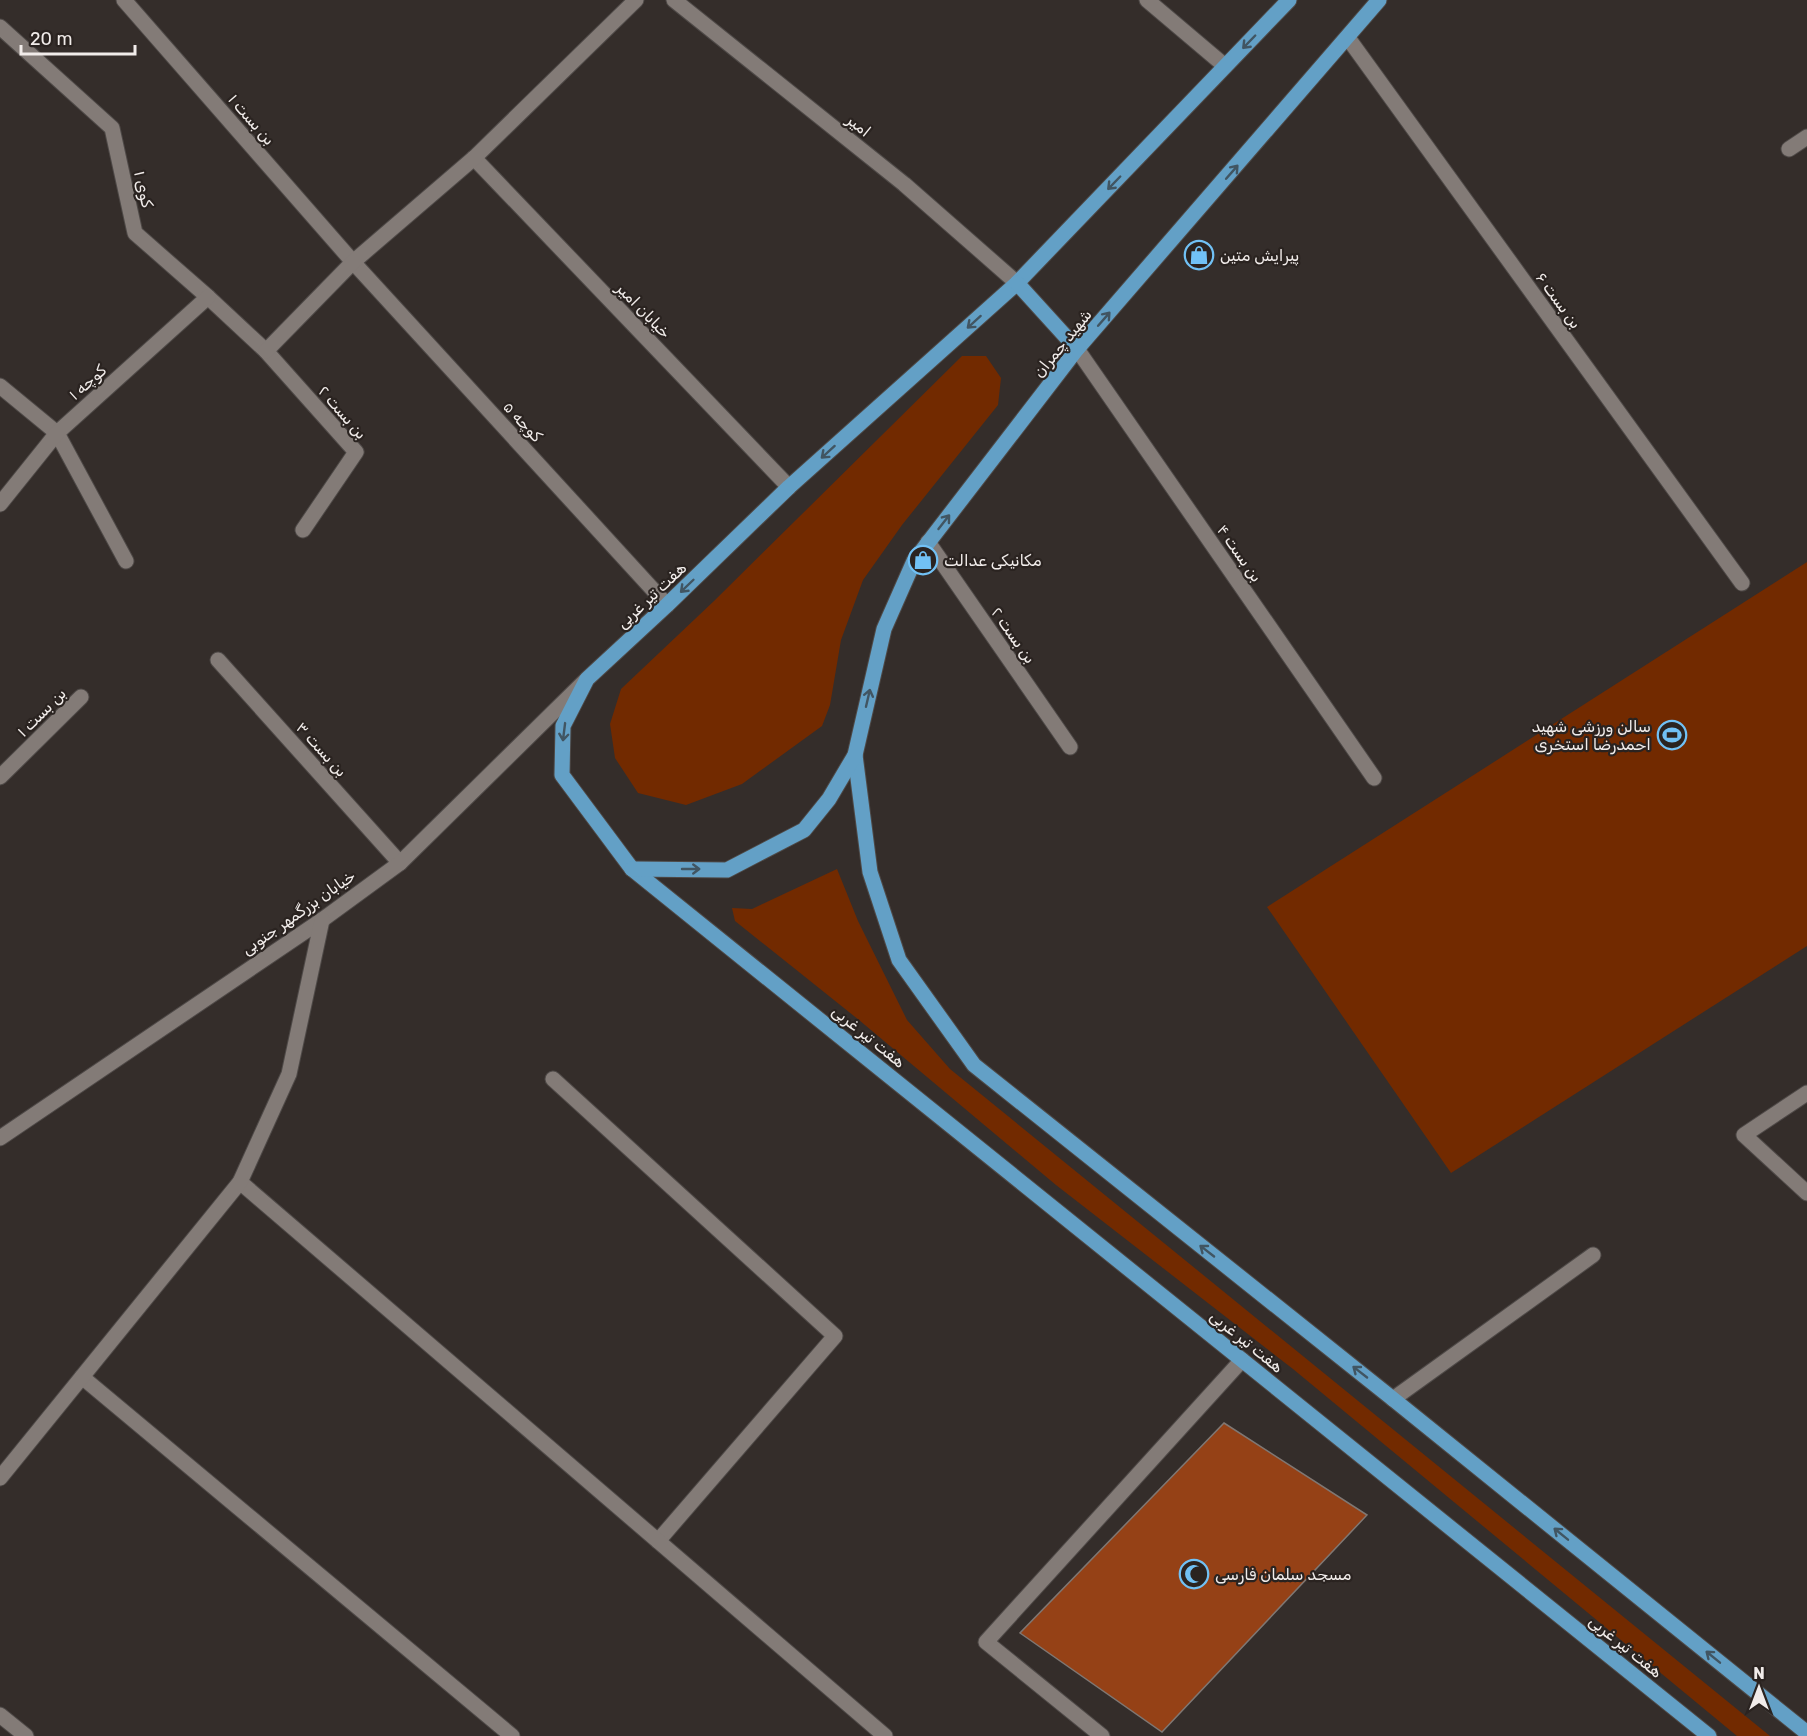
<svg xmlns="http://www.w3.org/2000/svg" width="1807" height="1736" font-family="Rubik,Vazirmatn,sans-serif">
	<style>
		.green { fill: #722a00 }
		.building { fill: #954116; stroke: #7f7773; stroke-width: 1.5 }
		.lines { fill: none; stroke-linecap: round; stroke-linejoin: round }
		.minor-casing { stroke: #4e4947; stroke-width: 17 }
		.major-casing { stroke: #4e4947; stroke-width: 17 }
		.minor { stroke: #837b77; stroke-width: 15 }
		.major { stroke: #63a0c6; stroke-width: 15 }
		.oneway { stroke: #415562 }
		.labels { text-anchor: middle; stroke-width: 4.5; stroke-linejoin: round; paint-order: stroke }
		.street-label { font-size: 16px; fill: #f1ecea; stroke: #2a2320 }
		.poi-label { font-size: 16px; fill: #f1ecea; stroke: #2a2320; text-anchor: start }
	</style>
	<rect width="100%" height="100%" fill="#342d2a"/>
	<g class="green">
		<path d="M 962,356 L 986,356 L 1001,378 L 998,405 L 902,525 L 863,580 L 841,640 L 830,705 L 822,726 L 742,784 L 686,805 L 638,793 L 615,758 L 610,724 L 621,689 L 714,601 Z"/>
		<path d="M 1807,562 L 1807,946 L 1451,1173 L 1267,907 Z"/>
		<path d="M 837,869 L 858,921 L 907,1020 L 950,1069 L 1770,1736 L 1737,1736 L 1293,1369 L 1056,1185 L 859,1020 L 735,921 L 732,908 L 752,909 Z"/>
	</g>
	<path class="building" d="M 1224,1423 L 1367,1515 L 1162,1732 L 1020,1633 Z"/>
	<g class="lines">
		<g class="minor-casing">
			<g id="minor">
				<path d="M 124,0 L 353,262 L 667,605"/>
				<path d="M 674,0 L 904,184 L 1017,283"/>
				<path d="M 1147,0 L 1225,66"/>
				<path d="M 0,27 L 112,128 L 135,233 L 208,297 L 266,351 L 356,452 L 303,530"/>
				<path d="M 1348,38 L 1742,583"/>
				<path d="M 1789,149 L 1807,137"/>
				<path d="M 474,158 L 789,487"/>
				<path d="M 1077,349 L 1374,778"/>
				<path d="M 266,351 L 353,262 L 474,158 L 636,0"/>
				<path d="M 0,386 L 57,433 L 126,561"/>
				<path d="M 0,504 L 57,433 L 208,297"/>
				<path d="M 928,542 L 1070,747"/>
				<path d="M 218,660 L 400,863"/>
				<path d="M 0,777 L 81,697"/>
				<path d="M 553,1079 L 835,1336 L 658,1541"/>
				<path d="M 1807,1093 L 1744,1135 L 1807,1193"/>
				<path d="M 0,1138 L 322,920 L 400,863 L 585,681"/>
				<path d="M 240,1182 L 885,1736"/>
				<path d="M 82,1377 L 512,1736"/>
				<path d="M 1393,1399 L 1593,1255"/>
				<path d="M 0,1478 L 240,1182 L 289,1074 L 322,920"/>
				<path d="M 0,1715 L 26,1736"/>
				<path d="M 1102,1736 L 986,1642 L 1242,1360"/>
			</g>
		</g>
		<g class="major-casing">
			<g id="major">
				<path d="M 1289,0 L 1017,283 L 789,487 L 667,605 L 587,679 L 563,726 L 562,775 L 632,869 L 1709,1736"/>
				<path d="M 1017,283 L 1077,349"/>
				<path d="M 855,755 L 870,872 L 899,960 L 974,1065 L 1393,1399 L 1807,1733"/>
				<path d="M 632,869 L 727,870 L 804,830 L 829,799 L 855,755 L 884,629 L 914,561 L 1077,349 L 1379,0"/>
			</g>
		</g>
		<use href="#minor" class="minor"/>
		<use href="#major" class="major"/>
	</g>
	<defs><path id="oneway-shaft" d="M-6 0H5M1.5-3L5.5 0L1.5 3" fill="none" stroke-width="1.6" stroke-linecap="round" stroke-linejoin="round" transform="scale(1.5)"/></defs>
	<g class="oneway">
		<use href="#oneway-shaft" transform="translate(1249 42) rotate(134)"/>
		<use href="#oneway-shaft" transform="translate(1232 172) rotate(-49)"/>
		<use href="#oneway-shaft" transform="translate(1114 183) rotate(134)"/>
		<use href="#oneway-shaft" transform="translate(1104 319) rotate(-49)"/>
		<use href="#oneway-shaft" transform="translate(974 322) rotate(138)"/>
		<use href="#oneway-shaft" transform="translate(828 452) rotate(138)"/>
		<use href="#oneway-shaft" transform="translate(944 522) rotate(-52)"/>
		<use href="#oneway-shaft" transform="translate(687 586) rotate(136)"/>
		<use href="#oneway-shaft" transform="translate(868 698) rotate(-77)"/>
		<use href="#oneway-shaft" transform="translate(564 732) rotate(97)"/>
		<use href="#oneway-shaft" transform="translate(691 869)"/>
		<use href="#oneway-shaft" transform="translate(1207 1251) rotate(-142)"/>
		<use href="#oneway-shaft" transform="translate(1360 1372) rotate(-142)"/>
		<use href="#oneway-shaft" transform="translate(1561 1534) rotate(-141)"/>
		<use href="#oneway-shaft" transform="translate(1713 1657) rotate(-141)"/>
	</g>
	<defs>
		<g id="shop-ring" transform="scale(1.5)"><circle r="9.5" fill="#2a2320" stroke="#71c1f5" stroke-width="1.5"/><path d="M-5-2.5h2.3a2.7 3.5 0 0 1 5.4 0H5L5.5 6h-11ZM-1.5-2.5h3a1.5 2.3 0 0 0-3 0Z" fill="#71c1f5"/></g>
		<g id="stadium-ring" transform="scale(1.5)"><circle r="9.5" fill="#2a2320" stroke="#71c1f5" stroke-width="1.5"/><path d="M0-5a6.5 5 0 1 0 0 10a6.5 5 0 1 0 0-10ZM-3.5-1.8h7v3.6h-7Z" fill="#71c1f5"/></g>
		<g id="mosque-ring" transform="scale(1.5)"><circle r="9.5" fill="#2a2320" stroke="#71c1f5" stroke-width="1.5"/><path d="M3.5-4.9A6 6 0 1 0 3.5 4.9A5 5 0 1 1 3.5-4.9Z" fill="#71c1f5"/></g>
	</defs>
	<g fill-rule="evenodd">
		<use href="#shop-ring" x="1199" y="255"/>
		<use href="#shop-ring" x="923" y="560"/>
		<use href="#stadium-ring" x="1672" y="735"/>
		<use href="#mosque-ring" x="1194" y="1574"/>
	</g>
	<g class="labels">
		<g class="street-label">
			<text transform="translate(252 119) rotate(49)" y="6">بن بست ۱</text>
			<text transform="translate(859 125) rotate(39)" y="6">امیر</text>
			<text transform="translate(144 189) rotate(77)" y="6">کوی ۱</text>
			<text transform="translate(1559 300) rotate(54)" y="6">بن بست ۶</text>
			<text transform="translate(644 310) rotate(46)" y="6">خیابان امیر</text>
			<text transform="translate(1062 343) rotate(-51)" y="6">شهید چمران</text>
			<text transform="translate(87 382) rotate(-42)" y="6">کوچه ۱</text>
			<text transform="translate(343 412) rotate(49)" y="6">بن بست ۲</text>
			<text transform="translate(523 421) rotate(47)" y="6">کوچه ۵</text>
			<text transform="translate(1240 553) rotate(55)" y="6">بن بست ۴</text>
			<text transform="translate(651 595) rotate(-43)" y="6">هفت تیر غربی</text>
			<text transform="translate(1014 635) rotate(55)" y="6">بن بست ۲</text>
			<text transform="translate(41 712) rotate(-45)" y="6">بن بست ۱</text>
			<text transform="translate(322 749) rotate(48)" y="6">بن بست ۳</text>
			<text transform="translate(298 912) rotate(-35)" y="6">خیابان بزرگمهر جنوبی</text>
			<text transform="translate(869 1036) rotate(39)" y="6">هفت تیر غربی</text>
			<text transform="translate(1247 1341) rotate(39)" y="6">هفت تیر غربی</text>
			<text transform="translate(1626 1646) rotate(39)" y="6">هفت تیر غربی</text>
		</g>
		<g class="poi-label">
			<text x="1220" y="261">پیرایش متین</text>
			<text x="944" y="566">مکانیکی عدالت</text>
			<text x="1651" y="732" text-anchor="end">سالن ورزشی شهید<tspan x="1651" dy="18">احمدرضا استخری</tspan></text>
			<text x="1215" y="1580">مسجد سلمان فارسی</text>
		</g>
	</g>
	<g transform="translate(1759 1688)" stroke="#2a2320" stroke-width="4.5" paint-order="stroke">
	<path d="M0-4.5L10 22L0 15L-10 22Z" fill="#f1ecea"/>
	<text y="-9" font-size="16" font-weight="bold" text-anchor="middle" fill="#f1ecea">N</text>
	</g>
	<path d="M21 45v9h114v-9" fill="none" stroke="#f1ecea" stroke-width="3"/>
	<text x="30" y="45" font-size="18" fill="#f1ecea" stroke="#2a2320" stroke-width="4.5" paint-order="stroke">20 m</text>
</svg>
